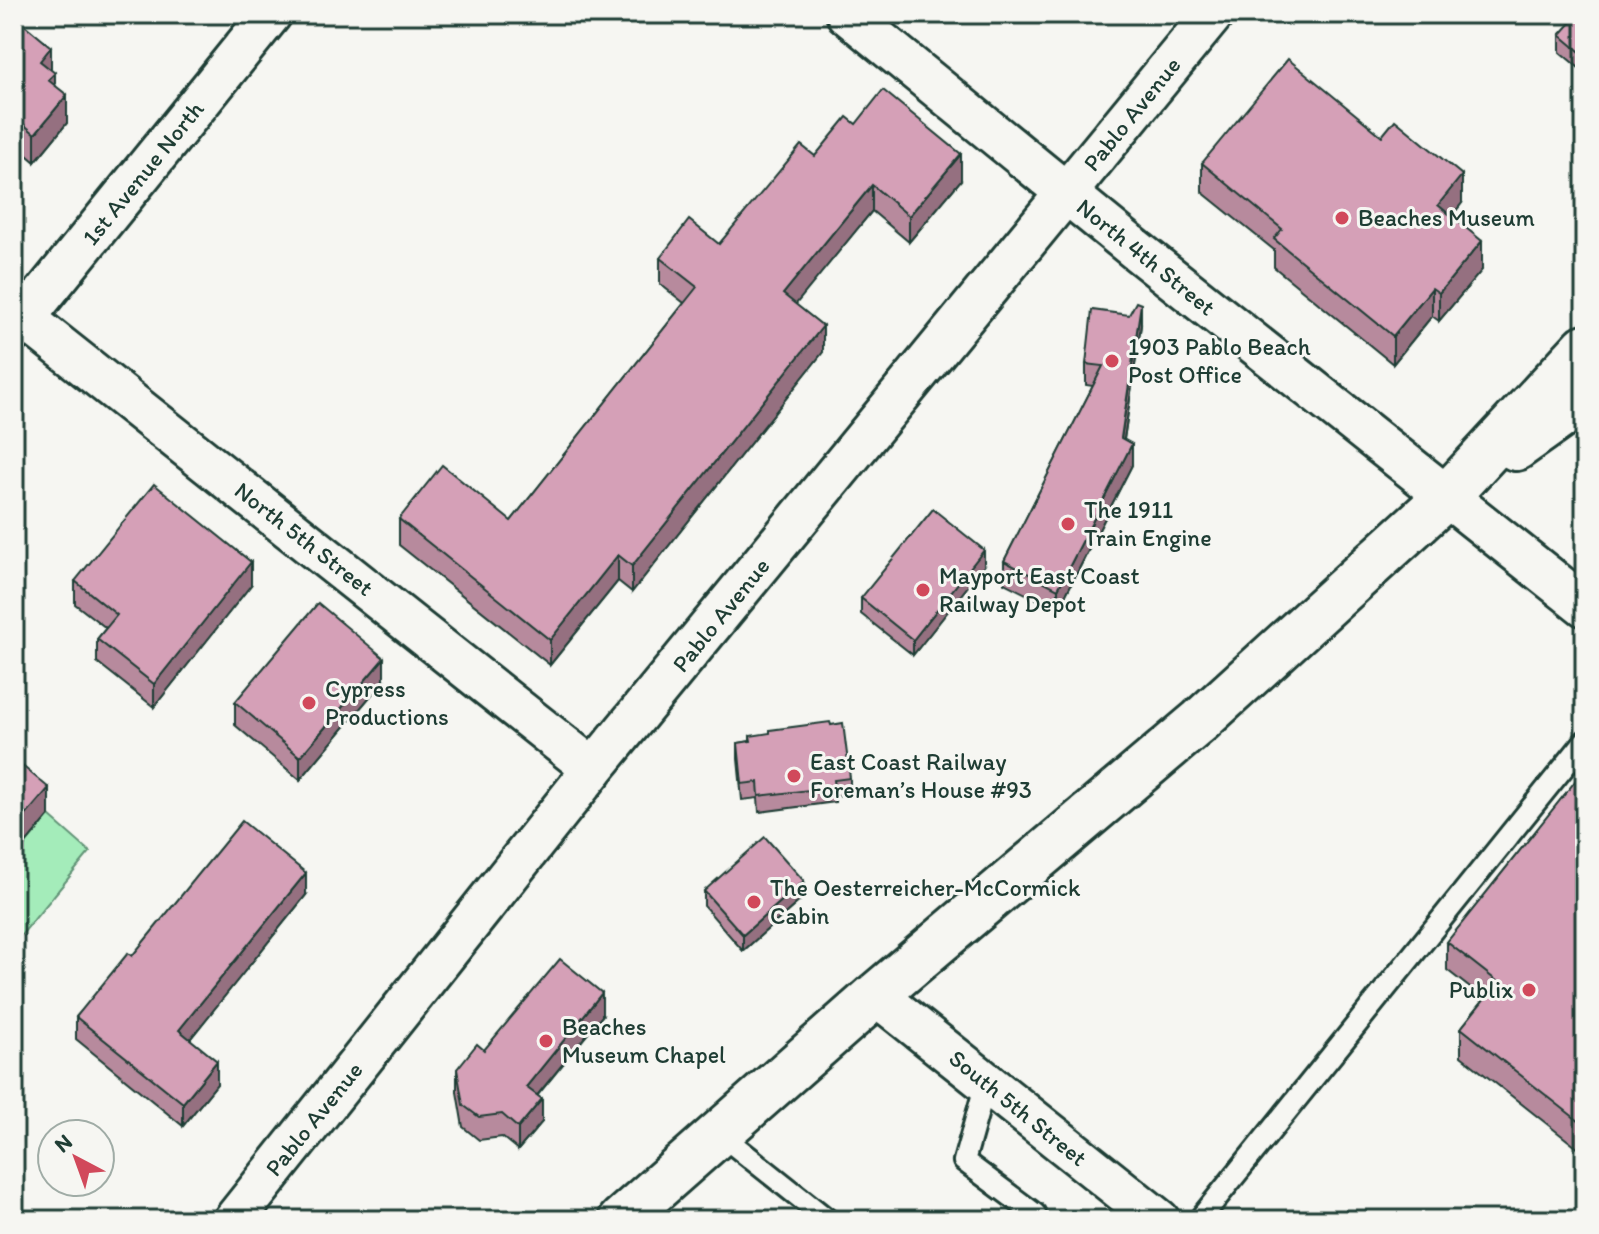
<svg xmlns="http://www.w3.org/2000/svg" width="1599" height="1234" font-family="Itim,sans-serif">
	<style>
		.green { fill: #a4ecba; stroke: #629477; stroke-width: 2 }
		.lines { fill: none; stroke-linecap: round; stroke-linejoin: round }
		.service-casing { stroke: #1f3d34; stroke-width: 26 }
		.minor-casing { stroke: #1f3d34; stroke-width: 46 }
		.trunk-casing { stroke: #1f3d34; stroke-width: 50 }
		.service { stroke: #f6f6f2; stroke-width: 20 }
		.minor { stroke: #f6f6f2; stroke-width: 40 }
		.trunk { stroke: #f6f6f2; stroke-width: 44 }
		.wall { fill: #b78a9d; stroke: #1f3d34; stroke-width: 2 }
		.shaded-wall { fill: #957080; stroke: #1f3d34; stroke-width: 2 }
		.building { fill: #d5a0b7; stroke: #1f3d34; stroke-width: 2 }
		.poi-dot { fill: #d1495b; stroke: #f6f6f2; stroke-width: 3 }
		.labels { text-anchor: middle; stroke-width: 6; stroke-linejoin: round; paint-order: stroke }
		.street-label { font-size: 24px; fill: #1f3d34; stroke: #f6f6f2 }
		.poi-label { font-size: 24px; fill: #1f3d34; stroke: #f6f6f2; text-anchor: start }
	</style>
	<rect width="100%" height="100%" fill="#f6f6f2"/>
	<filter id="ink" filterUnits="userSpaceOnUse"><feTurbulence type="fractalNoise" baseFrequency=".0125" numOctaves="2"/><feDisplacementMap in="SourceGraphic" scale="16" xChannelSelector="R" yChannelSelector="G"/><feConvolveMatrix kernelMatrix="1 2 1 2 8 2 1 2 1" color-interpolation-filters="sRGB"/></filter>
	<g filter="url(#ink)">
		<path class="green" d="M 49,816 L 90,852 L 14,944 L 14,858 Z"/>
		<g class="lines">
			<g class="service-casing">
				<g id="service">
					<path d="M 986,1083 L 964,1161 L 1035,1214 L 1037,1220"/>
					<path d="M 720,1134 L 828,1220"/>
					<path d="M 1199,1220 L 1585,741"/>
				</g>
			</g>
			<g class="minor-casing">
				<g id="minor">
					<path d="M 847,14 L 1135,249 L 1585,606"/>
					<path d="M 14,310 L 593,769"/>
					<path d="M 14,331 L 271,14"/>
					<path d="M 876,995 L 1159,1220"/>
					<path d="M 234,1220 L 593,769 L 1213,14"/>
				</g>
			</g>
			<g class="trunk-casing">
				<g id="trunk">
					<path d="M 1516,448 L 1585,399"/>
					<path d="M 621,1220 L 876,995 L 1200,721 L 1446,497 L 1585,347"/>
				</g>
			</g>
			<use href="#service" class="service"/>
			<use href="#minor" class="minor"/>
			<use href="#trunk" class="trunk"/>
		</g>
		<g class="wall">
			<path d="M 1585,14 L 1585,73 L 1560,52 L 1560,35 Z"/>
			<path d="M 14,16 L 51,70 L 67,123 L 35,162 L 14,144 Z"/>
			<path d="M 856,124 L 961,180 L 909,242 L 872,211 L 795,304 L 823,352 L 632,592 L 618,581 L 550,665 L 399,545 L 399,519 L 511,521 L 684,303 L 660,284 L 660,258 L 719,244 L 815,156 Z"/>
			<path d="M 1202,163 L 1462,203 L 1452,216 L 1482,270 L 1439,321 L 1432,316 L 1393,364 L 1274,267 L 1274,250 L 1202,192 Z"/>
			<path d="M 1141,325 L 1124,439 L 1132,465 L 1058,610 L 1004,583 L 1004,561 L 1093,386 L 1086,385 L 1086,364 Z"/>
			<path d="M 984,566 L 913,655 L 861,614 L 861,598 Z"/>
			<path d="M 75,581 L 251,585 L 154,707 L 97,662 L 97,639 L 106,628 L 75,604 Z"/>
			<path d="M 384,680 L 300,780 L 235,725 L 235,702 Z"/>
			<path d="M 750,736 L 850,778 L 850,794 L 835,796 L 835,802 L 759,812 L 758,798 L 742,800 L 738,759 L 738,743 L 750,741 Z"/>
			<path d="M 1585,769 L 1585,1154 L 1461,1056 L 1461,1028 L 1484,999 L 1447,970 L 1447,942 Z"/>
			<path d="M 704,891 L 804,897 L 743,951 L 704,906 Z"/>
			<path d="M 306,895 L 190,1039 L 217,1084 L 183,1126 L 76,1039 L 76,1017 L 132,956 Z"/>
			<path d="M 602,1016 L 537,1096 L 542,1122 L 518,1150 L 502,1137 L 479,1140 L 463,1127 L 457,1092 L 457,1069 L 484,1050 Z"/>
		</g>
		<g class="shaded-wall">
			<path d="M 51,47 L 51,75 L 40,61 Z"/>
			<path d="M 55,73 L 55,101 L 48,80 Z"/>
			<path d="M 67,95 L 67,123 L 35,162 L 35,134 Z"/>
			<path d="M 961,154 L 961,180 L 909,242 L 909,216 Z"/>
			<path d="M 1462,175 L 1462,203 L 1438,233 L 1438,205 Z"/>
			<path d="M 872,185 L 872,211 L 783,320 L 783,294 Z"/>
			<path d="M 1482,241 L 1482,270 L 1439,321 L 1439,293 Z"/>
			<path d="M 1432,288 L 1432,316 L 1393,364 L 1393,336 Z"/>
			<path d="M 1141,304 L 1141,325 L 1121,459 L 1121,438 Z"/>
			<path d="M 823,326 L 823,352 L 632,592 L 632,566 Z"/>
			<path d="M 1132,444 L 1132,465 L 1058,610 L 1058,589 Z"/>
			<path d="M 984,550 L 984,566 L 913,655 L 913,640 Z"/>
			<path d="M 618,555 L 618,581 L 550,665 L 550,640 Z"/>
			<path d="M 251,562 L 251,585 L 154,707 L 154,684 Z"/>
			<path d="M 384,658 L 384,680 L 300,780 L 300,757 Z"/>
			<path d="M 16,700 L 16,729 L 14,732 L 14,703 Z"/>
			<path d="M 49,788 L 49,816 L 14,858 L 14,829 Z"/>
			<path d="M 306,873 L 306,895 L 179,1053 L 179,1030 Z"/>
			<path d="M 804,881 L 804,897 L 743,951 L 743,935 Z"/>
			<path d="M 602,993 L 602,1016 L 526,1109 L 526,1087 Z"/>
			<path d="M 217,1061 L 217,1084 L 183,1126 L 183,1103 Z"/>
			<path d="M 542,1099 L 542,1122 L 518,1150 L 518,1128 Z"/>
		</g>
		<g class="building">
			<path d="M 1579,14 L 1585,14 L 1585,56 L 1560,35 Z"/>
			<path d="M 14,16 L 51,47 L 40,61 L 55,73 L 48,80 L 67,95 L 35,134 L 14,116 Z"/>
			<path d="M 1288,59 L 1382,136 L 1395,120 L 1462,175 L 1438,205 L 1482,241 L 1439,293 L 1432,288 L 1393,336 L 1274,239 L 1282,229 L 1202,163 Z"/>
			<path d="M 883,90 L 961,154 L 909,216 L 872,185 L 783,294 L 823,326 L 632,566 L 618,555 L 550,640 L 399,519 L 442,465 L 511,521 L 697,287 L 660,258 L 689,220 L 719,244 L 801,145 L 815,156 L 847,117 L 856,124 Z"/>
			<path d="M 1136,302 L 1141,304 L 1121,438 L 1132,444 L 1058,589 L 1004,561 L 1103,366 L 1086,364 L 1092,310 L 1129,315 Z"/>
			<path d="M 154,484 L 251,562 L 154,684 L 97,639 L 117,615 L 75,581 Z"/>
			<path d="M 933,509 L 984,550 L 913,640 L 861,598 Z"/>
			<path d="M 318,603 L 384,658 L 300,757 L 235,702 Z"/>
			<path d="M 830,722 L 831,725 L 843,723 L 850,778 L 834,780 L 835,787 L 759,796 L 758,782 L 742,784 L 738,743 L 751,741 L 750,736 L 770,733 L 770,730 Z"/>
			<path d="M 14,759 L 49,788 L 14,829 Z"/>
			<path d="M 1585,769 L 1585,1126 L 1461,1028 L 1498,982 L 1447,942 Z"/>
			<path d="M 242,821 L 306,873 L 179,1030 L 217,1061 L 183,1103 L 76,1017 L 128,953 L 132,956 Z"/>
			<path d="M 765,837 L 804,881 L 743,935 L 704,891 Z"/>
			<path d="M 560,959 L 602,993 L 526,1087 L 542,1099 L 518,1128 L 502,1114 L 479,1117 L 463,1105 L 457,1069 L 477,1044 L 484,1050 Z"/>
		</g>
	</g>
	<g class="poi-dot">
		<circle cx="1342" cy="218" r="8"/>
		<circle cx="1112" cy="361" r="8"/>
		<circle cx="1068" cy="524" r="8"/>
		<circle cx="923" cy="590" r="8"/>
		<circle cx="309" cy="703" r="8"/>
		<circle cx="794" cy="776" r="8"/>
		<circle cx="754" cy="902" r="8"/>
		<circle cx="1529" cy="990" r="8"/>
		<circle cx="546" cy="1041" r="8"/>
	</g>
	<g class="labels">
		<g class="street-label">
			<text transform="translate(1132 114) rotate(-51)" y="8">Pablo Avenue</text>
			<text transform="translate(143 173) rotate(-51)" y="8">1st Avenue North</text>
			<text transform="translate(1146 257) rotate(39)" y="8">North 4th Street</text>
			<text transform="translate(304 539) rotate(38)" y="8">North 5th Street</text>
			<text transform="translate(721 615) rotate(-51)" y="8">Pablo Avenue</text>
			<text transform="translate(1018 1108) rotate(39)" y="8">South 5th Street</text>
			<text transform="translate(314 1119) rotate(-51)" y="8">Pablo Avenue</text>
		</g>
		<g class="poi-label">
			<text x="1358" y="226">Beaches Museum</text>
			<text x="1128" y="355">1903 Pablo Beach<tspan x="1128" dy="28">Post Office</tspan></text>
			<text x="1084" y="518">The 1911<tspan x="1084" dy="28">Train Engine</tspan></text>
			<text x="939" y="584">Mayport East Coast<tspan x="939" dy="28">Railway Depot</tspan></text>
			<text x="325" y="697">Cypress<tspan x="325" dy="28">Productions</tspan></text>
			<text x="810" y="770">East Coast Railway<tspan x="810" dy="28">Foreman’s House #93</tspan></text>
			<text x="770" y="896">The Oesterreicher-McCormick<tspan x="770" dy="28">Cabin</tspan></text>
			<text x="1513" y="998" text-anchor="end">Publix</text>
			<text x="562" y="1035">Beaches<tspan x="562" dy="28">Museum Chapel</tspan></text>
		</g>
	</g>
	<rect width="1599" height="1234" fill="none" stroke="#f6f6f2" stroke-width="48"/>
	<rect x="24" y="24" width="1551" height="1186" fill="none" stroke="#1f3d34" stroke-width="3" filter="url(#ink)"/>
	<g transform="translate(76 1158) rotate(319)"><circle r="38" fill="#f6f6f2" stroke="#a0aca6" stroke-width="2"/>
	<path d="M0-6L14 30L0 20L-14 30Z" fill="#d1495b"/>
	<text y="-12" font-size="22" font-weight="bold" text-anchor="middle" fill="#1f3d34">N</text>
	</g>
</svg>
